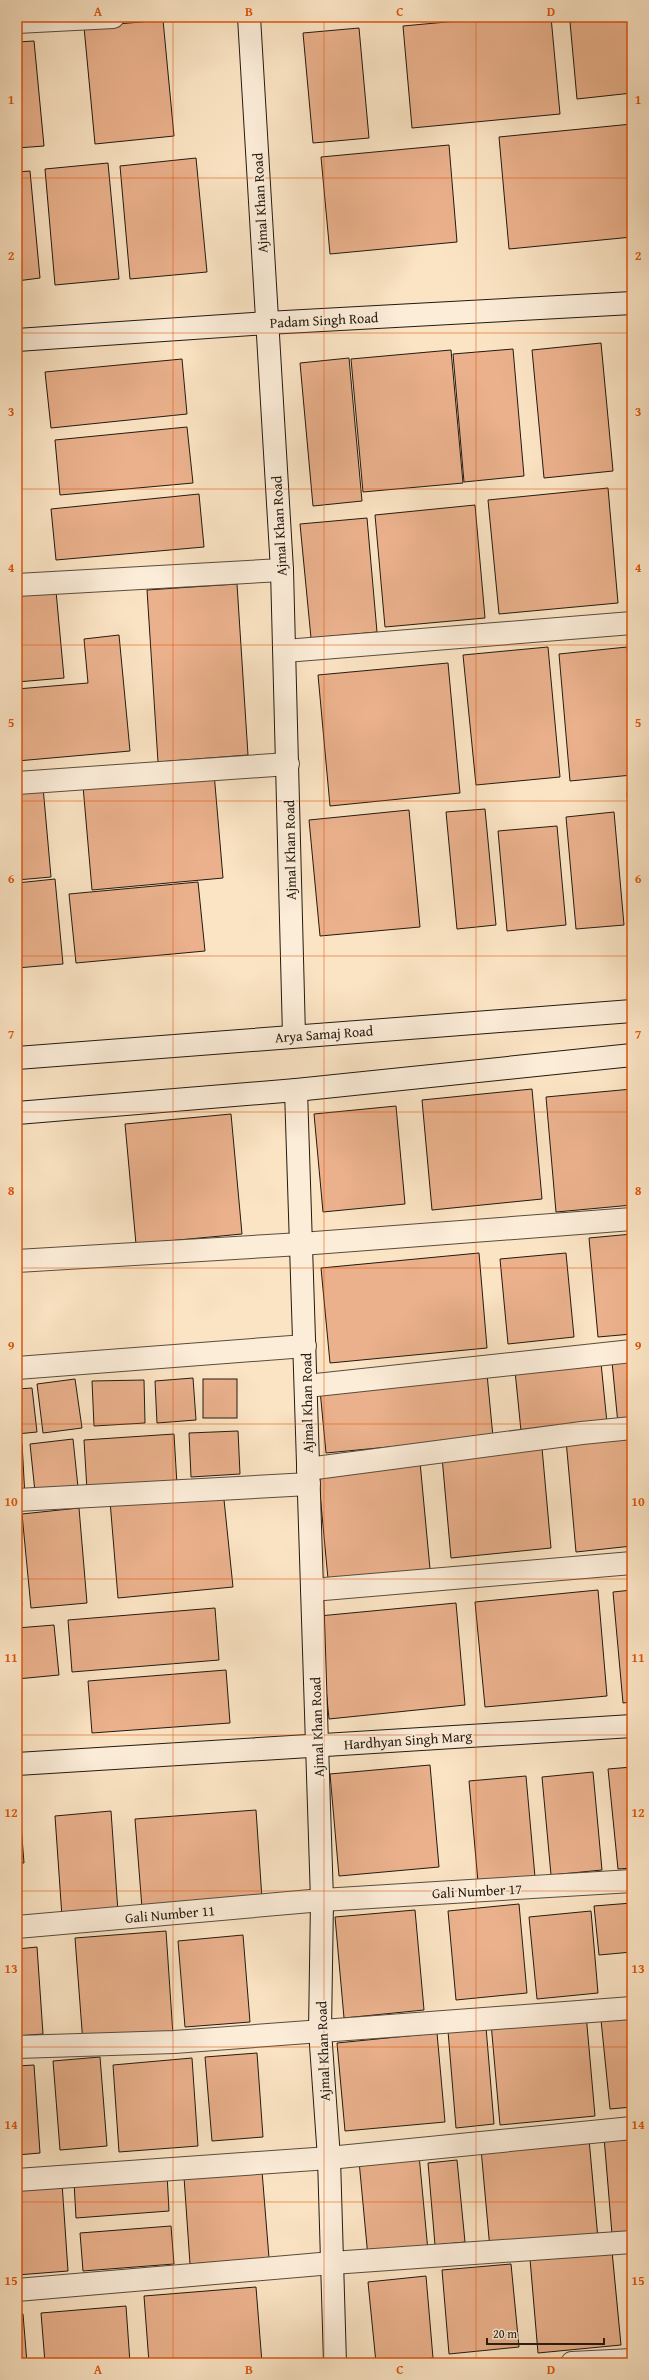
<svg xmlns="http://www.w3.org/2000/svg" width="649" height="2380" font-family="'Gentium Book Plus',serif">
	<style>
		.building { fill: #eab18c; stroke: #231a10 }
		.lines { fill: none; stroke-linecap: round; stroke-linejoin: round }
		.street-casing { stroke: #594c3d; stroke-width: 24 }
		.secondary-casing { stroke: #231a10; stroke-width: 24 }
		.street { stroke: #fcedd9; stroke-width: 22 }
		.secondary { stroke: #fcedd9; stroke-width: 22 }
		.grid { fill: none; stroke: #de560c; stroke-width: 1; stroke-opacity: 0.55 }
		.labels { text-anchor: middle; stroke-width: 3; stroke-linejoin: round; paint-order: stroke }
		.street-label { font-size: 14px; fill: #231a10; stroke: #fcedd9 }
		.neatline { fill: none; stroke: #de560c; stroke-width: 1.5 }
		.grid-label { font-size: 13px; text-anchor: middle; font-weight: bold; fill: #de560c }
	</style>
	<rect width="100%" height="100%" fill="#fbe4c4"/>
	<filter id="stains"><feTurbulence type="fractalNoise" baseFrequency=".005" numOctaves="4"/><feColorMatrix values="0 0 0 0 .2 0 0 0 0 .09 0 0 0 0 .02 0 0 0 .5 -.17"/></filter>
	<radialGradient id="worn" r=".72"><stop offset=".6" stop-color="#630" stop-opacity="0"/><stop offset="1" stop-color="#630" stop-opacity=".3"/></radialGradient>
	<g class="building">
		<path d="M 501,17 L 551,17 L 560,114 L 412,128 L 403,26 Z"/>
		<path d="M 632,17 L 632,93 L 577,99 L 570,22 Z"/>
		<path d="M 163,20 L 174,136 L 95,144 L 84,27 Z"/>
		<path d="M 359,28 L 369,138 L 313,143 L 303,33 Z"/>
		<path d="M 34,41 L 44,146 L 17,148 L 17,42 Z"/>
		<path d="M 632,124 L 632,237 L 509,249 L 499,137 Z"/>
		<path d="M 449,145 L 457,242 L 330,254 L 321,157 Z"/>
		<path d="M 196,158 L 207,272 L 130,279 L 120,166 Z"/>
		<path d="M 108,163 L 119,279 L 55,285 L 45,169 Z"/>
		<path d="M 30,171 L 40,278 L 17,281 L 17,172 Z"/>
		<path d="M 601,343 L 613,471 L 544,478 L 532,350 Z"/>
		<path d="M 513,349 L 524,476 L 464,482 L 453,354 Z"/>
		<path d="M 451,350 L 463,483 L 363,492 L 351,359 Z"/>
		<path d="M 349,358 L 362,501 L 313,506 L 300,363 Z"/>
		<path d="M 182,359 L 187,414 L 51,428 L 45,372 Z"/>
		<path d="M 187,427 L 193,483 L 60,495 L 55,440 Z"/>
		<path d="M 608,488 L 618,603 L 499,614 L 488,500 Z"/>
		<path d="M 199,494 L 204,547 L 56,560 L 51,509 Z"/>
		<path d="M 475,505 L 485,618 L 385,627 L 375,515 Z"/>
		<path d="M 367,518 L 377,632 L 311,638 L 300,524 Z"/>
		<path d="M 237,584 L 248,755 L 158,762 L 147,590 Z"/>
		<path d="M 56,591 L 64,678 L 17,682 L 17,594 Z"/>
		<path d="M 119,635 L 130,751 L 17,761 L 17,689 L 88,683 L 84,639 Z"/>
		<path d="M 548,647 L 560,777 L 476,785 L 463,655 Z"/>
		<path d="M 627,647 L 632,699 L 632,775 L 570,781 L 559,654 Z"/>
		<path d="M 448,663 L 460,793 L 330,806 L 318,675 Z"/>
		<path d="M 214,773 L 223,878 L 92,890 L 83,786 Z"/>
		<path d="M 43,787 L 51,877 L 17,880 L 17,790 Z"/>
		<path d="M 627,793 L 632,793 L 632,855 Z"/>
		<path d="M 485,809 L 496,925 L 457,929 L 446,812 Z"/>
		<path d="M 409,810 L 420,927 L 320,936 L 309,820 Z"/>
		<path d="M 614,812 L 624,925 L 576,929 L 566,817 Z"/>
		<path d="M 557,826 L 566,925 L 507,931 L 498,831 Z"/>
		<path d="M 55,879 L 63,964 L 17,968 L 17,883 Z"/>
		<path d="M 198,882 L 205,951 L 76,963 L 69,894 Z"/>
		<path d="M 532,1089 L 542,1199 L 432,1210 L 422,1100 Z"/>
		<path d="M 632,1089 L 632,1205 L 556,1212 L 546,1097 Z"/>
		<path d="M 396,1106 L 405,1204 L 323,1212 L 314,1114 Z"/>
		<path d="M 231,1114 L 242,1234 L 136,1244 L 125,1124 Z"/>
		<path d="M 632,1234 L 632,1334 L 598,1337 L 589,1238 Z"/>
		<path d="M 479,1253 L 487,1348 L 330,1363 L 321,1268 Z"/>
		<path d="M 566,1253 L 574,1337 L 508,1344 L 500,1259 Z"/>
		<path d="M 632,1360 L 632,1423 L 618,1424 L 612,1362 Z"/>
		<path d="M 601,1363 L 607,1423 L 521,1431 L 515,1371 Z"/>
		<path d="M 487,1374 L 493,1437 L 326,1453 L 320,1390 Z"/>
		<path d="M 193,1378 L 196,1420 L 157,1423 L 155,1381 Z"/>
		<path d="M 75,1379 L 82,1428 L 43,1433 L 37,1384 Z"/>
		<rect x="203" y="1379" width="34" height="39"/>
		<path d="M 144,1380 L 145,1423 L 94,1426 L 92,1381 Z"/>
		<path d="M 32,1388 L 37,1432 L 17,1434 L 17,1389 Z"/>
		<path d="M 238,1431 L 240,1474 L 191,1477 L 189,1433 Z"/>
		<path d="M 174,1434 L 177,1485 L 87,1490 L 84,1440 Z"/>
		<path d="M 632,1434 L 632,1546 L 576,1552 L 566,1440 Z"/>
		<path d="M 73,1439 L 78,1487 L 35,1492 L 30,1444 Z"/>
		<path d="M 22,1443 L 25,1497 L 17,1498 L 17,1444 Z"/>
		<path d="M 542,1448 L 551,1548 L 451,1558 L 442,1457 Z"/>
		<path d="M 420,1462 L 430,1569 L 328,1579 L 318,1472 Z"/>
		<path d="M 223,1490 L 233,1587 L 118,1598 L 110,1501 Z"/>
		<path d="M 79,1508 L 87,1603 L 31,1608 L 22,1514 Z"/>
		<path d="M 17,1557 L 22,1606 L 17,1606 Z"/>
		<path d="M 598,1590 L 607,1696 L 485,1707 L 475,1602 Z"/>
		<path d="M 632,1590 L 632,1702 L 623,1703 L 613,1592 Z"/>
		<path d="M 456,1603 L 465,1705 L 329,1719 L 319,1616 Z"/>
		<path d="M 215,1608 L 219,1660 L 72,1672 L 68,1620 Z"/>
		<path d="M 54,1625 L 59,1675 L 17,1679 L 17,1628 Z"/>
		<path d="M 226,1670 L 230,1723 L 92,1733 L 88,1681 Z"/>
		<path d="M 430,1765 L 439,1867 L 339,1876 L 330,1774 Z"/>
		<path d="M 632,1767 L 632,1868 L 618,1869 L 608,1769 Z"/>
		<path d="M 593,1772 L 602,1870 L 551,1875 L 542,1777 Z"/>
		<path d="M 526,1776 L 535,1877 L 478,1882 L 469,1781 Z"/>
		<path d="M 256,1810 L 262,1899 L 142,1908 L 135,1819 Z"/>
		<path d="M 111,1811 L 118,1912 L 62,1917 L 55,1816 Z"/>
		<path d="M 17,1812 L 20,1812 L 24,1863 L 17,1863 Z"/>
		<path d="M 17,1873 L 21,1919 L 17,1920 Z"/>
		<path d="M 632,1903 L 632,1952 L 599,1955 L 594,1906 Z"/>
		<path d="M 519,1904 L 527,1993 L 456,2000 L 448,1911 Z"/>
		<path d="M 415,1910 L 424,2010 L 344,2018 L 335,1917 Z"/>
		<path d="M 591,1911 L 598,1993 L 537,1999 L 529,1917 Z"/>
		<path d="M 166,1931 L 173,2035 L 83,2043 L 75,1938 Z"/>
		<path d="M 243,1935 L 250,2022 L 185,2027 L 178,1941 Z"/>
		<path d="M 37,1947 L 43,2034 L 17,2036 L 17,1949 Z"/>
		<path d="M 586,2014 L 595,2116 L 500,2125 L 491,2023 Z"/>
		<path d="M 632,2017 L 632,2107 L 610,2109 L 601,2020 Z"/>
		<path d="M 486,2027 L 494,2124 L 456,2128 L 448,2031 Z"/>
		<path d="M 437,2033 L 445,2122 L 345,2131 L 337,2043 Z"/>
		<path d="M 257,2053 L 263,2137 L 212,2141 L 205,2057 Z"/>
		<path d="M 100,2057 L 107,2146 L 60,2150 L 53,2061 Z"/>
		<path d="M 192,2058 L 198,2146 L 119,2152 L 113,2065 Z"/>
		<path d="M 34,2065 L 40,2153 L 17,2155 L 17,2066 Z"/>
		<path d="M 632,2134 L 632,2232 L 612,2234 L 604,2137 Z"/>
		<path d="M 589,2139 L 598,2239 L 490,2249 L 481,2149 Z"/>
		<path d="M 419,2155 L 428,2251 L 368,2257 L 359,2161 Z"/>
		<path d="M 457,2160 L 465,2242 L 435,2245 L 428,2163 Z"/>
		<path d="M 262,2171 L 269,2258 L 190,2264 L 184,2177 Z"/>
		<path d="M 167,2174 L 169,2211 L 76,2218 L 74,2182 Z"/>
		<path d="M 62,2183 L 68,2271 L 17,2275 L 17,2187 Z"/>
		<path d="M 171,2226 L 174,2264 L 83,2271 L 80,2233 Z"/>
		<path d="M 612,2251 L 621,2345 L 538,2353 L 530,2259 Z"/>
		<path d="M 632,2258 L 632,2308 L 628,2259 Z"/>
		<path d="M 511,2264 L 519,2347 L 449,2354 L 442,2270 Z"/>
		<path d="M 426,2276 L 433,2358 L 376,2363 L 368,2282 Z"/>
		<path d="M 256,2287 L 262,2363 L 149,2363 L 144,2296 Z"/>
		<path d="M 126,2306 L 130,2363 L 45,2363 L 41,2313 Z"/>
		<path d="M 17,2314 L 23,2314 L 27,2363 L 17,2363 Z"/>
	</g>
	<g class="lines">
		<g class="street-casing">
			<g id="street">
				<path d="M 17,22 L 113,17"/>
				<path d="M 17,585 L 282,570"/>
				<path d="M 285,651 L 632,623"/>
				<path d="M 17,783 L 288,764"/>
				<path d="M 17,1261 L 301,1244 L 632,1219"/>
				<path d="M 17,1368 L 305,1346"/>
				<path d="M 307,1386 L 632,1351"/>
				<path d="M 308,1469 L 582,1433 L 632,1428"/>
				<path d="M 17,1500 L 309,1484"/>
				<path d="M 312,1590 L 632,1563"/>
				<path d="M 17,1927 L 322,1900 L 632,1881"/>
				<path d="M 17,2047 L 174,2042 L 632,2008"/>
				<path d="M 17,2180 L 329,2158 L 632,2128"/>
				<path d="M 17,2290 L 332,2263 L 632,2242"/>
				<path d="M 572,2363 L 632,2360"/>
			</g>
		</g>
		<g class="secondary-casing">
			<g id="secondary">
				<path d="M 249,17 L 282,570 L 294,1036"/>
				<path d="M 17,340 L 267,323 L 632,303"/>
				<path d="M 17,1058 L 632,1011"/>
				<path d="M 296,1090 L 322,1900 L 320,2031 L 329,2158 L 335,2363"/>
				<path d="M 17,1113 L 296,1090 L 632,1055"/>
				<path d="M 17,1764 L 632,1726"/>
			</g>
		</g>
		<use href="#street" class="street"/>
		<use href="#secondary" class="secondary"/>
	</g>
	<path class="grid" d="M 173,17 L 173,2363M 324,17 L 324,2363M 476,17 L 476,2363M 17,178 L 632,178M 17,333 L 632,333M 17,489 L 632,489M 17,645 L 632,645M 17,801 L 632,801M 17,956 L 632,956M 17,1112 L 632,1112M 17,1268 L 632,1268M 17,1424 L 632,1424M 17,1579 L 632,1579M 17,1735 L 632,1735M 17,1891 L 632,1891M 17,2047 L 632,2047M 17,2202 L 632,2202"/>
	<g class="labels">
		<g class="street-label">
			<text transform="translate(260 203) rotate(-93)" y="5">Ajmal Khan Road</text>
			<text transform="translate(324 320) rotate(-3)" y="5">Padam Singh Road</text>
			<text transform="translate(279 526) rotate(-93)" y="5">Ajmal Khan Road</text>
			<text transform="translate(290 850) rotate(-91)" y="5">Ajmal Khan Road</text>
			<text transform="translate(324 1034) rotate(-4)" y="5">Arya Samaj Road</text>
			<text transform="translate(307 1403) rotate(-91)" y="5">Ajmal Khan Road</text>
			<text transform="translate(317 1727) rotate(-92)" y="5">Ajmal Khan Road</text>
			<text transform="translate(408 1740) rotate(-4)" y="5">Hardhyan Singh Marg</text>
			<text transform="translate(477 1891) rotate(-3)" y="5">Gali Number 17</text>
			<text transform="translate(170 1914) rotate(-5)" y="5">Gali Number 11</text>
			<text transform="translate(323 2051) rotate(-92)" y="5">Ajmal Khan Road</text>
		</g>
	</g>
	<rect width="649" height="2380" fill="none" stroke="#fbe4c4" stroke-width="44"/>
	<path d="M487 2338v6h117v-6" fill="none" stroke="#231a10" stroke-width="2"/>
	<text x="493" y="2338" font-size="12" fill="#231a10" stroke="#fcedd9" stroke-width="3" paint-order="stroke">20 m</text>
	<rect x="22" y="22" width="605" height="2336" class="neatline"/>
	<g class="grid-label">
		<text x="98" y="16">A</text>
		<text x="249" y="16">B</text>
		<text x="400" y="16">C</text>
		<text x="551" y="16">D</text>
		<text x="11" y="104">1</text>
		<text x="638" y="104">1</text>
		<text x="11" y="260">2</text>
		<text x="638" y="260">2</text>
		<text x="11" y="416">3</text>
		<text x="638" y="416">3</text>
		<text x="11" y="572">4</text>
		<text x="638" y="572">4</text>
		<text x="11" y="727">5</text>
		<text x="638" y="727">5</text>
		<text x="11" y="883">6</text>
		<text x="638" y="883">6</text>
		<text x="11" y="1039">7</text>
		<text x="638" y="1039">7</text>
		<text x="11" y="1195">8</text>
		<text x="638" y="1195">8</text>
		<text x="11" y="1350">9</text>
		<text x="638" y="1350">9</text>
		<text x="11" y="1506">10</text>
		<text x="638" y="1506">10</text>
		<text x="11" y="1662">11</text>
		<text x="638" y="1662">11</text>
		<text x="11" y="1817">12</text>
		<text x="638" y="1817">12</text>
		<text x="11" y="1973">13</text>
		<text x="638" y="1973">13</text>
		<text x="11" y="2129">14</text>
		<text x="638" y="2129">14</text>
		<text x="11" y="2285">15</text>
		<text x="638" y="2285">15</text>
		<text x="98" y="2374">A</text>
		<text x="249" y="2374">B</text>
		<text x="400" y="2374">C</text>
		<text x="551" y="2374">D</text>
	</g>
	<rect width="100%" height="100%" filter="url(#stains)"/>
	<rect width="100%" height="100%" fill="url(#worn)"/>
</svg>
